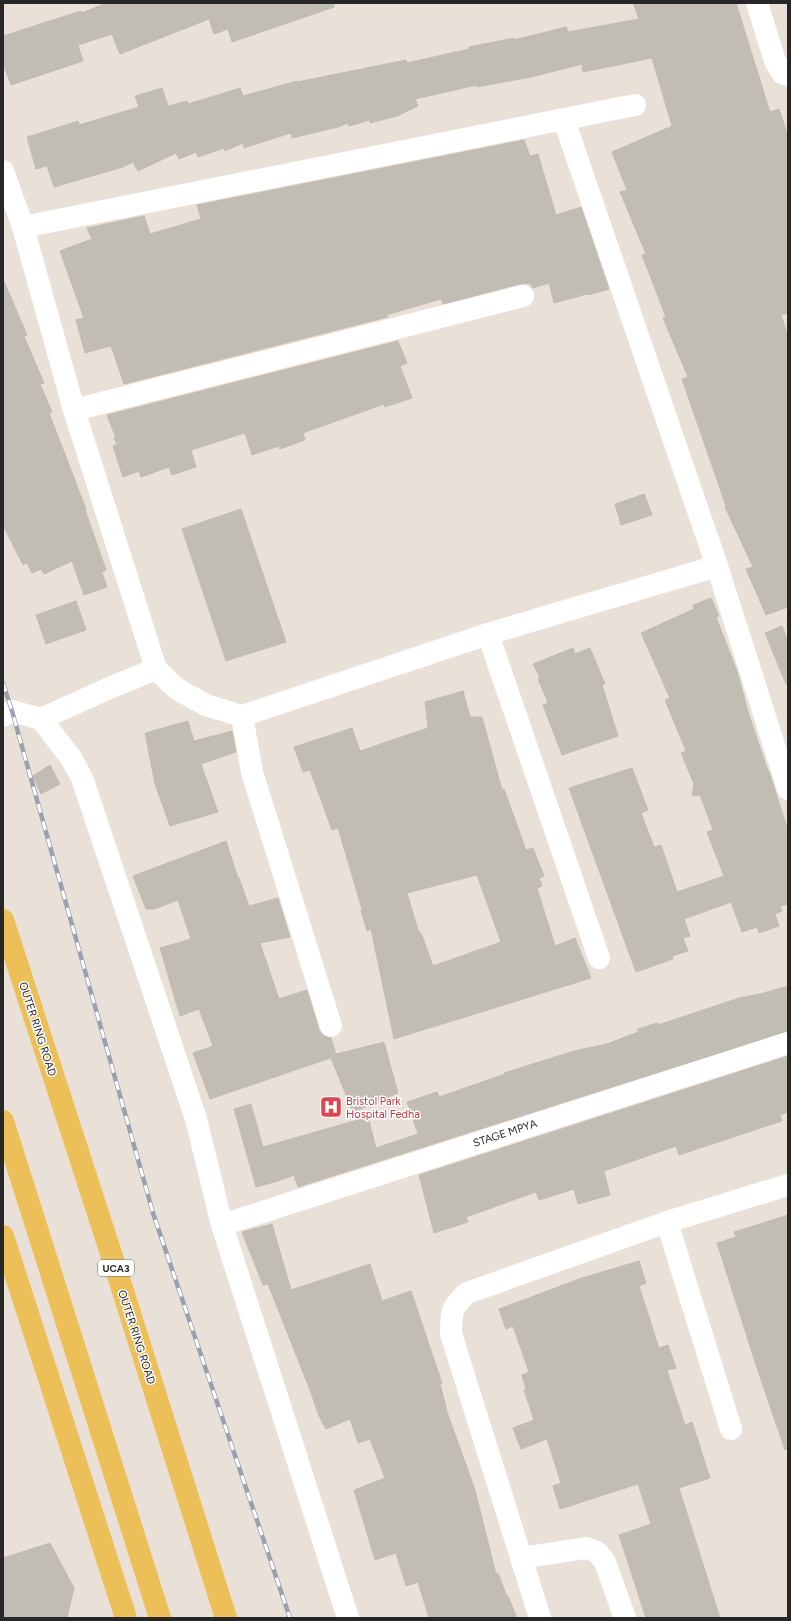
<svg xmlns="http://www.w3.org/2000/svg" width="791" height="1621" font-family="Figtree,sans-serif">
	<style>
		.building { fill: #c1bcb4; stroke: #c4bcb2; fill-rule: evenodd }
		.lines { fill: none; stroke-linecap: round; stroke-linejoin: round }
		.minor { stroke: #fff; stroke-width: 22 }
		.major { stroke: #edbf59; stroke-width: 22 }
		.rail-casing { stroke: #9ba0b1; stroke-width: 4.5 }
		.rail { stroke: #fff; stroke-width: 3; stroke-dasharray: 9; stroke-linecap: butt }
		.labels { text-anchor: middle; stroke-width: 3; stroke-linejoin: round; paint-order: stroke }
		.shield { fill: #fff; stroke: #686868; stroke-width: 1 }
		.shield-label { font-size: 10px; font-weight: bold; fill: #272727 }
		.street-label { font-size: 11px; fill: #272727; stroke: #fff }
		.health-label { font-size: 11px; fill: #be3a42; stroke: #fff; text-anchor: start }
	</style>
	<rect width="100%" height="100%" fill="#e9e0d8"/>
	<g class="building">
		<path d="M 107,3 L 333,3 L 334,7 L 232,42 L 228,29 L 214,34 L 209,19 L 120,54 L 112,34 L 78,45 L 83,61 L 11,85 L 3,63 L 3,36 L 81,11 L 81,13 Z"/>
		<path d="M 633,3 L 736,3 L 770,112 L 779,109 L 788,136 L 788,313 L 781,315 L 788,336 L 788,607 L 766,615 L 746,569 L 753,567 L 725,507 L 726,506 L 682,379 L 688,377 L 663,318 L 666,317 L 642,255 L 646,254 L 620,192 L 627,190 L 612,152 L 672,126 L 652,58 L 583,72 L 582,64 L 531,77 L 477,87 L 477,85 L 415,99 L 418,106 L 397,116 L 370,123 L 370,120 L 349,126 L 348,123 L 338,127 L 292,138 L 291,133 L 244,148 L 243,143 L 225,151 L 224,148 L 198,157 L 196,152 L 179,159 L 176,153 L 138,171 L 133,162 L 123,167 L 54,187 L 47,166 L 36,169 L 27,137 L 78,121 L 79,125 L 139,107 L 135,96 L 162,88 L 168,106 L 187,101 L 188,104 L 240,88 L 243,96 L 297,81 L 297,82 L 406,60 L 407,63 L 469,49 L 469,47 L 514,38 L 514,40 L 566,27 L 568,32 L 639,19 Z"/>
		<path d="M 524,140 L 530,156 L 538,154 L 556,215 L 581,207 L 609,289 L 588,295 L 587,294 L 554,303 L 549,283 L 533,288 L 529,283 L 520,284 L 443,304 L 441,299 L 386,315 L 388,317 L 124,384 L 111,346 L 85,353 L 76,320 L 84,318 L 60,251 L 92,239 L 87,228 L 144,216 L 150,234 L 201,219 L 197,205 Z"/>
		<path d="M 3,279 L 27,335 L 24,336 L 44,383 L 40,384 L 52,412 L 49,413 L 86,509 L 85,510 L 106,570 L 102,572 L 107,587 L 84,595 L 72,561 L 44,574 L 41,569 L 32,573 L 27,563 L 23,565 L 3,525 Z"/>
		<path d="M 398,341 L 407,363 L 400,366 L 412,398 L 385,407 L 384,404 L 303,433 L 305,440 L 280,449 L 279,446 L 252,455 L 245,433 L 191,450 L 196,467 L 172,475 L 169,467 L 141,477 L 139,471 L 123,477 L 113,446 L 117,444 L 114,438 L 116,438 L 107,415 Z"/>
		<path d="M 644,494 L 652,515 L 621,525 L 615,504 Z"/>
		<path d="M 241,509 L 286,642 L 226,661 L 182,529 Z"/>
		<path d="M 711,598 L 719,616 L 716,617 L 738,674 L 748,712 L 768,771 L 769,771 L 788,831 L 788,904 L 780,906 L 782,911 L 775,914 L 779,926 L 759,933 L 757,927 L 742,932 L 731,902 L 684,919 L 690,936 L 683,938 L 688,951 L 672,956 L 673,959 L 636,972 L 569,788 L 632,768 L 648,810 L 641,813 L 654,847 L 661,845 L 677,892 L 724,876 L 707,832 L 713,830 L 700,795 L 692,796 L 694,784 L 681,753 L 686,751 L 665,700 L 670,698 L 641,633 L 694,609 L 693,605 Z"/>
		<path d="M 76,601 L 86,630 L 46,644 L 36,615 Z"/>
		<path d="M 782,626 L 788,641 L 788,684 L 786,684 L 765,633 Z"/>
		<path d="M 573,648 L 575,654 L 590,648 L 605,684 L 602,685 L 618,736 L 562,755 L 543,705 L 548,703 L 538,679 L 540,678 L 533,664 Z"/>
		<path d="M 463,691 L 470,717 L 482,717 L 502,790 L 504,789 L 526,850 L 533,848 L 544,876 L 539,878 L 542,886 L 537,888 L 555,946 L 575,938 L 591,978 L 394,1039 L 371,929 L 367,931 L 361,910 L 362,909 L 338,828 L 332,830 L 310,770 L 303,772 L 294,747 L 352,728 L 360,751 L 428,728 L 425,702 ZM 477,875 L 501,942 L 433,966 L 421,933 L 419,933 L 407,893 Z"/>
		<path d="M 188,721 L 194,741 L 232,731 L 236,752 L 201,764 L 218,812 L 170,826 L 155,784 L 145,733 Z"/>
		<path d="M 50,765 L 60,784 L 41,794 L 33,776 Z"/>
		<path d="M 226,841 L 238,878 L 239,878 L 249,906 L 278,898 L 290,937 L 260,943 L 279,999 L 307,990 L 319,1030 L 323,1035 L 331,1038 L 336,1054 L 384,1042 L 398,1093 L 353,1112 L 331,1058 L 210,1099 L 193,1053 L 213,1046 L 199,1009 L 180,1016 L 160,948 L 191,939 L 178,900 L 154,909 L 146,909 L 133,876 Z"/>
		<path d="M 788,986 L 788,1031 L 298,1187 L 294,1175 L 278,1181 L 256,1187 L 234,1109 L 251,1104 L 263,1147 L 368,1117 L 376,1148 L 418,1134 L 407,1102 L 437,1092 L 439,1097 L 505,1074 L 504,1073 L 574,1051 L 607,1044 L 638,1032 L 638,1029 L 657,1023 L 658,1025 L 739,998 L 760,994 Z"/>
		<path d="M 788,1056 L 788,1112 L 780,1115 L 782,1121 L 679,1155 L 676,1146 L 604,1171 L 610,1195 L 578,1204 L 574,1189 L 539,1200 L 536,1192 L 466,1217 L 468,1222 L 434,1233 L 419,1175 Z"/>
		<path d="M 788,1215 L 788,1449 L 785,1450 L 758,1371 L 717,1243 L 736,1237 L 734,1232 Z"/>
		<path d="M 272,1224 L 291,1290 L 370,1264 L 382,1301 L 411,1291 L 442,1383 L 440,1384 L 448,1415 L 475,1490 L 496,1574 L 498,1573 L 507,1597 L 508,1596 L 517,1618 L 429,1618 L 418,1582 L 406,1586 L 396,1553 L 375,1560 L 354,1490 L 385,1478 L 370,1439 L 358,1443 L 350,1419 L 326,1429 L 319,1416 L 310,1390 L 268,1284 L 263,1285 L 242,1232 Z"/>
		<path d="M 639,1261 L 646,1283 L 639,1286 L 659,1348 L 668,1345 L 676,1368 L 667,1370 L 685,1425 L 692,1422 L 710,1478 L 679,1488 L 720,1618 L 646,1618 L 619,1535 L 651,1524 L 638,1484 L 560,1509 L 553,1486 L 561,1483 L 547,1439 L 521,1449 L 513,1428 L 534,1420 L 524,1390 L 526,1389 L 522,1375 L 529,1372 L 513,1326 L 506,1329 L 499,1309 L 582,1278 Z"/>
		<path d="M 50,1543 L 74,1588 L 67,1618 L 3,1618 L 3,1558 Z"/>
	</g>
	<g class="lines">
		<g class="minor">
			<path d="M 757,3 L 775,61 L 782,73 L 788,75"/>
			<path d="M 564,120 L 717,566 L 788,789"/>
			<path d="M 3,171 L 23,227 L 74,410 L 156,669"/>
			<path d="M 23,227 L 635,105"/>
			<path d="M 74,410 L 523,296"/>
			<path d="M 488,634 L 599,958"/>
			<path d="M 3,716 L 12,711 L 41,719 L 71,758 L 82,778 L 196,1119 L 222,1225 L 348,1618"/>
			<path d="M 242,716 L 252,772 L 331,1026"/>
			<path d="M 41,719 L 107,689 L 156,669 L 177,689 L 206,705 L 242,716 L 488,634 L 717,566"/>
			<path d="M 667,1222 L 731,1429"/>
			<path d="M 222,1225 L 788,1043"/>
			<path d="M 521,1558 L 586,1548 L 597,1552 L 605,1562 L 625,1618"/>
			<path d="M 540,1618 L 451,1334 C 451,1313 451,1307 467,1293 L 667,1222 L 788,1185"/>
		</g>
		<g class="major">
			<path d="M 3,920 L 116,1269 L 226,1618"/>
			<path d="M 3,1121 L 160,1618"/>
			<path d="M 3,1236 L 126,1618"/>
		</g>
		<g class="rail-casing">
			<path id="rail" d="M 3,683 L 12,711 L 153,1213 L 290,1618"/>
		</g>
		<use href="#rail" class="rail"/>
	</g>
	<defs>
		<g id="hospital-square" transform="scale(1.15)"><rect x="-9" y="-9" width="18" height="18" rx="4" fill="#e0444e" stroke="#fff"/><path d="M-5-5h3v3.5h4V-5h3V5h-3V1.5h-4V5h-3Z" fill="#fff"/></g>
	</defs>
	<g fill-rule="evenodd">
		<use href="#hospital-square" x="331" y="1107"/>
	</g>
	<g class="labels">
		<rect class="shield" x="98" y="1260" width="36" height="16" rx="3"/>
		<g class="shield-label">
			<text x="116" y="1272">UCA3</text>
		</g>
		<g class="street-label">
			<text transform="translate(38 1029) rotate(72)" y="4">OUTER RING ROAD</text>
			<text transform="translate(505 1133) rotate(-18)" y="4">STAGE MPYA</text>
			<text transform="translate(137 1337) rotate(72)" y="4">OUTER RING ROAD</text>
		</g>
		<g class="health-label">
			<text x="346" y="1105">Bristol Park<tspan x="346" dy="13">Hospital Fedha</tspan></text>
		</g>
	</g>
	<rect width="791" height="1621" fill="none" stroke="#272727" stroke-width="8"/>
</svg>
